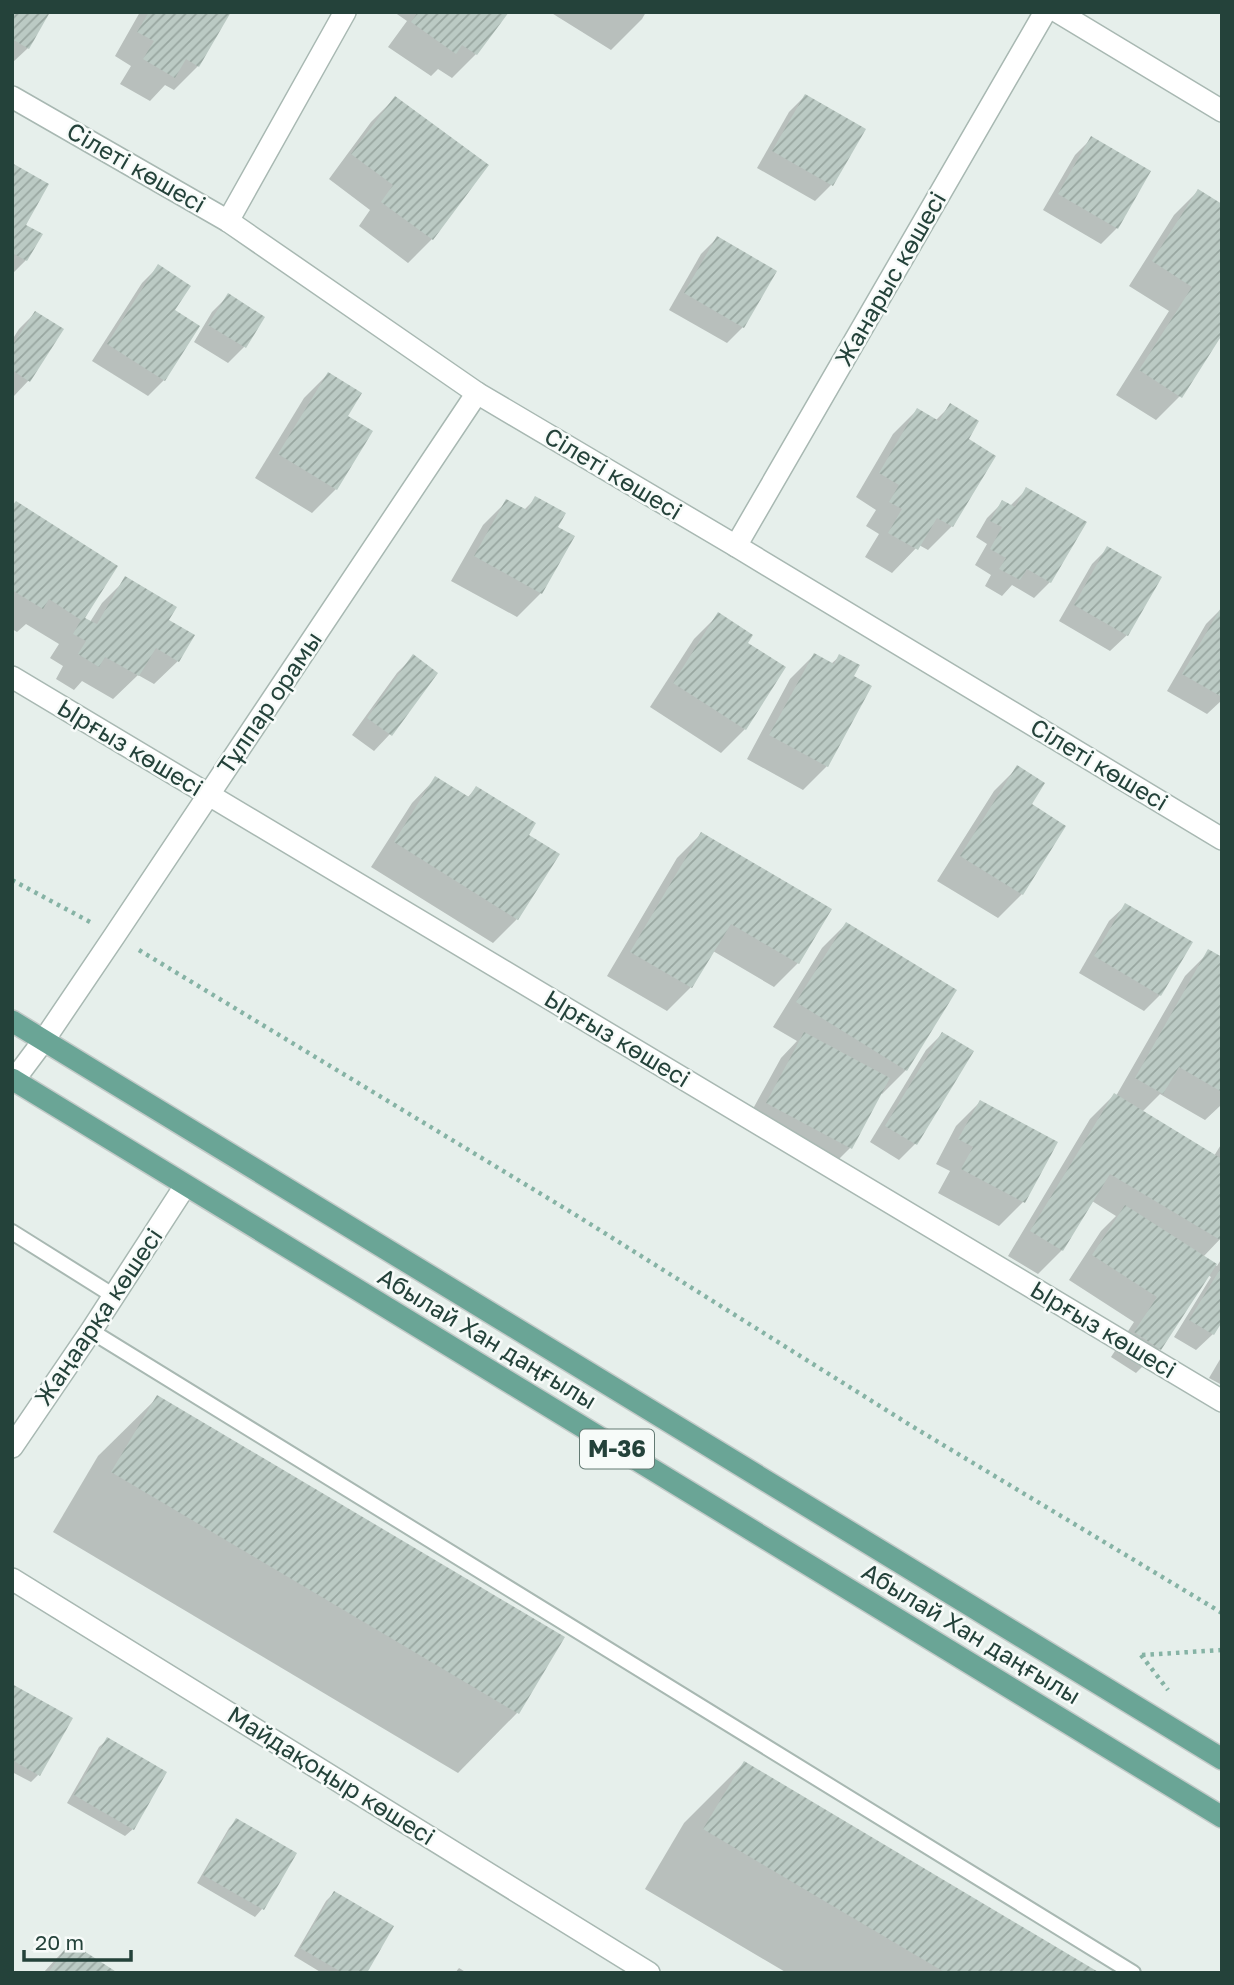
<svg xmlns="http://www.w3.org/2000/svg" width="1234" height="1985" font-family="'Golos Text',sans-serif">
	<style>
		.shadow { fill: #0003 }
		.building { fill: url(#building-hatch) }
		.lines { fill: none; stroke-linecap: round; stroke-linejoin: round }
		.lane-casing { stroke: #a8b8b2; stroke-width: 18 }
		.street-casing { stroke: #a8b8b2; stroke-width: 24 }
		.primary-casing { stroke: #c2cac8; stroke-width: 24 }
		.path { stroke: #86b3a5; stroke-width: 4.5; stroke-dasharray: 3.5 5; stroke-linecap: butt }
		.lane { stroke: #fff; stroke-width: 14 }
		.street { stroke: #fff; stroke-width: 21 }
		.primary { stroke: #6aa596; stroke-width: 21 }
		.labels { text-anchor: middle; stroke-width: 5; stroke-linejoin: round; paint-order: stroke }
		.shield { fill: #f7fbf9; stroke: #637a73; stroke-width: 2 }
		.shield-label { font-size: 23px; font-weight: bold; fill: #24423a }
		.street-label { font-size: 24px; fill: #24423a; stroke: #f7fbf9 }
	</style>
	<defs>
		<pattern id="building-hatch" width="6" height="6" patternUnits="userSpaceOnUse" patternTransform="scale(1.75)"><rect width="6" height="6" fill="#bbcac4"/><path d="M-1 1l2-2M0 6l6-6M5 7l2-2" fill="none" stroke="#98a6a0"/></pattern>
	</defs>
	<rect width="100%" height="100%" fill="#e6efeb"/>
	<g class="shadow">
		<path d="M 12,12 L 28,48 L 12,63 Z"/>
		<path d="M 140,12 L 229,12 L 198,66 L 174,90 L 165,85 L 150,101 L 120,84 L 131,66 L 115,56 Z"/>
		<path d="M 394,12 L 506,12 L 476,54 L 452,78 L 438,69 L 431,76 L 388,47 L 407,21 Z"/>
		<path d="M 550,12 L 646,12 L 642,19 L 611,50 Z"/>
		<path d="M 805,96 L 863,129 L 831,185 L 815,201 L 757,168 L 789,112 Z"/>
		<path d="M 395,98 L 432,239 L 408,263 L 359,226 L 370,210 L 329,179 L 371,122 Z"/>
		<path d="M 1091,139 L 1117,228 L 1101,244 L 1043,210 L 1075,155 Z"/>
		<path d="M 12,165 L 24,226 L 40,235 L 26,260 L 12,274 Z"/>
		<path d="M 1198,191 L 1222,206 L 1180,396 L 1156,420 L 1116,395 L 1169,311 L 1129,286 L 1174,215 Z"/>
		<path d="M 717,238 L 743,327 L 727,343 L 669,310 L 701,254 Z"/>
		<path d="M 158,267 L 173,311 L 164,380 L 148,396 L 92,361 L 142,283 Z"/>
		<path d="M 228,296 L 263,318 L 244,347 L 228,363 L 194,342 L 212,312 Z"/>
		<path d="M 35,313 L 29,380 L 13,397 L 12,340 L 19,329 Z"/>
		<path d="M 328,374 L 346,416 L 336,489 L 312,513 L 255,478 L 304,398 Z"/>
		<path d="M 950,406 L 966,440 L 952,526 L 928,550 L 919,545 L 892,573 L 865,557 L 879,534 L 866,526 L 876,510 L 856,497 L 893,434 L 917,410 L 935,421 Z"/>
		<path d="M 1027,489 L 1050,582 L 1034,598 L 1012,585 L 1002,596 L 985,586 L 991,575 L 975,565 L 987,544 L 976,537 L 987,518 L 1003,502 L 1010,506 Z"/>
		<path d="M 536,498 L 556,527 L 541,593 L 517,617 L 451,581 L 483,525 L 507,501 L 524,510 Z"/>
		<path d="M 12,507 L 82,618 L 90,622 L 102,603 L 126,579 L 167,620 L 178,661 L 154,684 L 138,675 L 113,699 L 82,681 L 74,690 L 56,679 L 63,666 L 50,658 L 59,644 L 26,624 L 17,632 L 12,629 Z"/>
		<path d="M 1108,548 L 1127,635 L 1110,651 L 1059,621 L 1092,564 Z"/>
		<path d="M 1222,608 L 1222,700 L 1207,714 L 1167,691 L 1206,624 Z"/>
		<path d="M 718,615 L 746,644 L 745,729 L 721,753 L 650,707 L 694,639 Z"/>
		<path d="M 814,655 L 831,664 L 840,656 L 851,677 L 827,766 L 803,790 L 747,759 L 790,679 Z"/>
		<path d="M 413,657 L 390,734 L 374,751 L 352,735 L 397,673 Z"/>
		<path d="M 1018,767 L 1029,805 L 1064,826 L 1022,894 L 998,918 L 937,881 L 994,791 Z"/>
		<path d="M 435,779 L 467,798 L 476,788 L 526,836 L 517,919 L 493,943 L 371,867 L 412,803 Z"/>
		<path d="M 701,834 L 798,963 L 774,987 L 713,951 L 691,987 L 667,1011 L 607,976 L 677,858 Z"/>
		<path d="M 1126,905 L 1160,995 L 1144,1011 L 1079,973 L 1109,921 Z"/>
		<path d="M 846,924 L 906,1070 L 882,1094 L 880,1092 L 850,1148 L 826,1172 L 743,1127 L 781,1058 L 797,1041 L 773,1027 L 822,948 Z"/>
		<path d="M 1209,952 L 1222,959 L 1222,1107 L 1220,1106 L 1205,1120 L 1160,1094 L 1142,1112 L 1214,1156 L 1222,1143 L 1222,1237 L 1203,1257 L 1217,1266 L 1222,1258 L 1222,1319 L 1213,1334 L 1196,1350 L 1174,1337 L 1211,1277 L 1208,1275 L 1160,1349 L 1136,1373 L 1111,1357 L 1134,1322 L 1069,1280 L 1101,1231 L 1116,1216 L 1092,1201 L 1062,1250 L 1038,1274 L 1008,1256 L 1090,1119 L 1114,1095 L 1116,1096 L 1185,976 Z"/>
		<path d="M 942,1034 L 971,1052 L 915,1144 L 899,1160 L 870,1142 L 926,1050 Z"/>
		<path d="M 980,1102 L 1056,1143 L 1023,1202 L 999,1226 L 938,1193 L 950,1171 L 936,1164 L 956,1126 Z"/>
		<path d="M 1222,1356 L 1222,1385 L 1209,1378 Z"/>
		<path d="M 158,1397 L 563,1637 L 517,1713 L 458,1773 L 53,1532 L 98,1456 Z"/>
		<path d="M 12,1686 L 38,1775 L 31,1782 L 12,1772 Z"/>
		<path d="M 107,1740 L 133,1829 L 125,1836 L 67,1803 L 99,1747 Z"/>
		<path d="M 744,1763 L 1097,1973 L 787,1973 L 645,1889 L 684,1823 Z"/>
		<path d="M 237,1820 L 295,1853 L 262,1909 L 255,1917 L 197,1883 L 229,1828 Z"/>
		<path d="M 334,1893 L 365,1973 L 322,1973 L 294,1956 L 326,1901 Z"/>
		<path d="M 70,1944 L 115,1973 L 43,1973 Z"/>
		<path d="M 459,1968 L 467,1973 L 455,1973 Z"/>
	</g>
	<g class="building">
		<path d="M 12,12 L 50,12 L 29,49 L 12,39 Z"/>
		<path d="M 149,12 L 231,12 L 199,67 L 186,59 L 175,78 L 143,59 L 154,41 L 137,32 Z"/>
		<path d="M 418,12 L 509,12 L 477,55 L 462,45 L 456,54 L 411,22 Z"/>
		<path d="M 805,94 L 866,129 L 833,186 L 772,151 Z"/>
		<path d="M 395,96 L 489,165 L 433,240 L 381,202 L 393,185 L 351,154 Z"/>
		<path d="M 1091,136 L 1151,171 L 1118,229 L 1058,194 Z"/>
		<path d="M 12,163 L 49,184 L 26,225 L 43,234 L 27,261 L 12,253 Z"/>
		<path d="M 1198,189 L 1222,204 L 1222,335 L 1182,398 L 1139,370 L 1192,287 L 1152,261 Z"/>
		<path d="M 717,236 L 777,271 L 744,328 L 684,293 Z"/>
		<path d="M 158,264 L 191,286 L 175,310 L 200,326 L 165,381 L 107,344 Z"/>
		<path d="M 228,293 L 265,317 L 246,348 L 208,325 Z"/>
		<path d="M 35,311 L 64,329 L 30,382 L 12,370 L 12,346 Z"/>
		<path d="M 328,372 L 362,393 L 348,416 L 373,431 L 337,490 L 278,454 Z"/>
		<path d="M 950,403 L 979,421 L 969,439 L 996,456 L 953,527 L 937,518 L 918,550 L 888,533 L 902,509 L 889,502 L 899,485 L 879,473 L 917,408 L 939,421 Z"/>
		<path d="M 1026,487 L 1087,522 L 1051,583 L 1027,569 L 1020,580 L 999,569 L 1006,558 L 990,549 L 1002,527 L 990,521 L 1002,500 L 1015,507 Z"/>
		<path d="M 535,496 L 566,513 L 558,527 L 575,536 L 542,594 L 474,556 L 506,499 L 527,510 Z"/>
		<path d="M 16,501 L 118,566 L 85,618 L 97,624 L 125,576 L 177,607 L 169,620 L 195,635 L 179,662 L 156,648 L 139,676 L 105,657 L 99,667 L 78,654 L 86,641 L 73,634 L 81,620 L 49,599 L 43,609 L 12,590 L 12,506 Z"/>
		<path d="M 1107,546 L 1162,577 L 1128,636 L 1074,605 Z"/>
		<path d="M 1222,606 L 1222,697 L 1182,674 Z"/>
		<path d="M 718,612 L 753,635 L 748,643 L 786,667 L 746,730 L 673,683 Z"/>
		<path d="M 814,653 L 834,664 L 839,654 L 860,665 L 854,676 L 872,686 L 828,767 L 769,735 Z"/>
		<path d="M 413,654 L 438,673 L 392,736 L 367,718 Z"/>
		<path d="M 1017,765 L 1045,783 L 1032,804 L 1066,826 L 1023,895 L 960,856 Z"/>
		<path d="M 435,776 L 469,797 L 476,786 L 536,823 L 529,835 L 560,854 L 518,920 L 394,842 Z"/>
		<path d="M 701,832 L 832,909 L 799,964 L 731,924 L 692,988 L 630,952 Z"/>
		<path d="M 1125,903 L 1193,942 L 1161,996 L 1094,956 Z"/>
		<path d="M 846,922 L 957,990 L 907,1071 L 796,1002 Z"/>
		<path d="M 1208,949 L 1222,957 L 1222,1092 L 1179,1067 L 1163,1094 L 1135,1078 Z"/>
		<path d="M 804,1032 L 890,1078 L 852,1149 L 766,1103 Z"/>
		<path d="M 942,1032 L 974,1051 L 917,1145 L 885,1126 Z"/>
		<path d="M 1114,1093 L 1222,1159 L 1222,1241 L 1110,1174 L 1063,1251 L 1030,1231 Z"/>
		<path d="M 980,1100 L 1058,1142 L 1025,1203 L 961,1169 L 973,1147 L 958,1139 Z"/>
		<path d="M 1125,1205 L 1217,1264 L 1161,1350 L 1134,1332 L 1157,1297 L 1092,1255 Z"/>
		<path d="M 1222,1266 L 1222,1322 L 1214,1335 L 1189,1320 Z"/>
		<path d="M 157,1395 L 565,1637 L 519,1714 L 111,1472 Z"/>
		<path d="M 12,1684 L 73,1718 L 40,1776 L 12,1760 Z"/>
		<path d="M 107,1737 L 167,1772 L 134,1830 L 74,1795 Z"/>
		<path d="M 744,1761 L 1100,1973 L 946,1973 L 703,1829 Z"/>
		<path d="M 236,1818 L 297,1853 L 264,1910 L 203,1875 Z"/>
		<path d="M 334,1891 L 394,1926 L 367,1973 L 343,1973 L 300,1948 Z"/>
		<path d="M 70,1942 L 118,1973 L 48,1973 Z"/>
	</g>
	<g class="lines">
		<g class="lane-casing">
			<g id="lane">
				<path d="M 12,1232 L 114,1296"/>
				<path d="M 91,1331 L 1133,1973"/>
			</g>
		</g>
		<g class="street-casing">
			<g id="street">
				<path d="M 1058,12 L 1222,111"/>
				<path d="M 12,97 L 228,221 L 477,393 L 736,546 L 1222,839"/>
				<path d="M 228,221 L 345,12"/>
				<path d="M 736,546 L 1045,12"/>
				<path d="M 12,677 L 1222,1401"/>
				<path d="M 14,1080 L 44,1040 L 115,935 L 477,393"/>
				<path d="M 12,1447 L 91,1331 L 185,1186"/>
				<path d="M 12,1579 L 649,1973"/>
			</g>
		</g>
		<g class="primary-casing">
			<g id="primary">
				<path d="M 12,1021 L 1222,1759"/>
				<path d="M 12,1079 L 1222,1817"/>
			</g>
		</g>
		<g class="path">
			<path d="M 12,880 L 92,923"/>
			<path d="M 139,950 L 579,1217 L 910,1425 L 1222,1613"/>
			<path d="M 1141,1655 L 1168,1690"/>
			<path d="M 1142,1655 L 1222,1650"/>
		</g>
		<use href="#lane" class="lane"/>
		<use href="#street" class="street"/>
		<use href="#primary" class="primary"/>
	</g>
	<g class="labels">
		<rect class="shield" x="580" y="1429.5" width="74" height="39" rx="5"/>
		<g class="shield-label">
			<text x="617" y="1457">M-36</text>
		</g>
		<g class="street-label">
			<text transform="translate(136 168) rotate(30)" y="8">Сілеті көшесі</text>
			<text transform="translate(891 279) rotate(-60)" y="8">Жанарыс көшесі</text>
			<text transform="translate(613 474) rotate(31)" y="8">Сілеті көшесі</text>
			<text transform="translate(270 703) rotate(-56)" y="8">Тұлпар орамы</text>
			<text transform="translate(130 748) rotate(31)" y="8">Ырғыз көшесі</text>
			<text transform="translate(1099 765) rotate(31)" y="8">Сілеті көшесі</text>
			<text transform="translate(617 1039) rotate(31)" y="8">Ырғыз көшесі</text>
			<text transform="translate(99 1317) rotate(-56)" y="8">Жаңаарқа көшесі</text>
			<text transform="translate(1103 1330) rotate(31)" y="8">Ырғыз көшесі</text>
			<text transform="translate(487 1339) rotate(31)" y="8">Абылай Хан даңғылы</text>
			<text transform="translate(971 1634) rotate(31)" y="8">Абылай Хан даңғылы</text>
			<text transform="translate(331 1776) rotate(32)" y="8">Майдақоңыр көшесі</text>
		</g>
	</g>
	<rect width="1234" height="1985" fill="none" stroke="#24423a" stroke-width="28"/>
	<path d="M24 1950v10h107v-10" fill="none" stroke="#24423a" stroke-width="3.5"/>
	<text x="35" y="1950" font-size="21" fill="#24423a" stroke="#f7fbf9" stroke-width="5" paint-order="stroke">20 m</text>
</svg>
